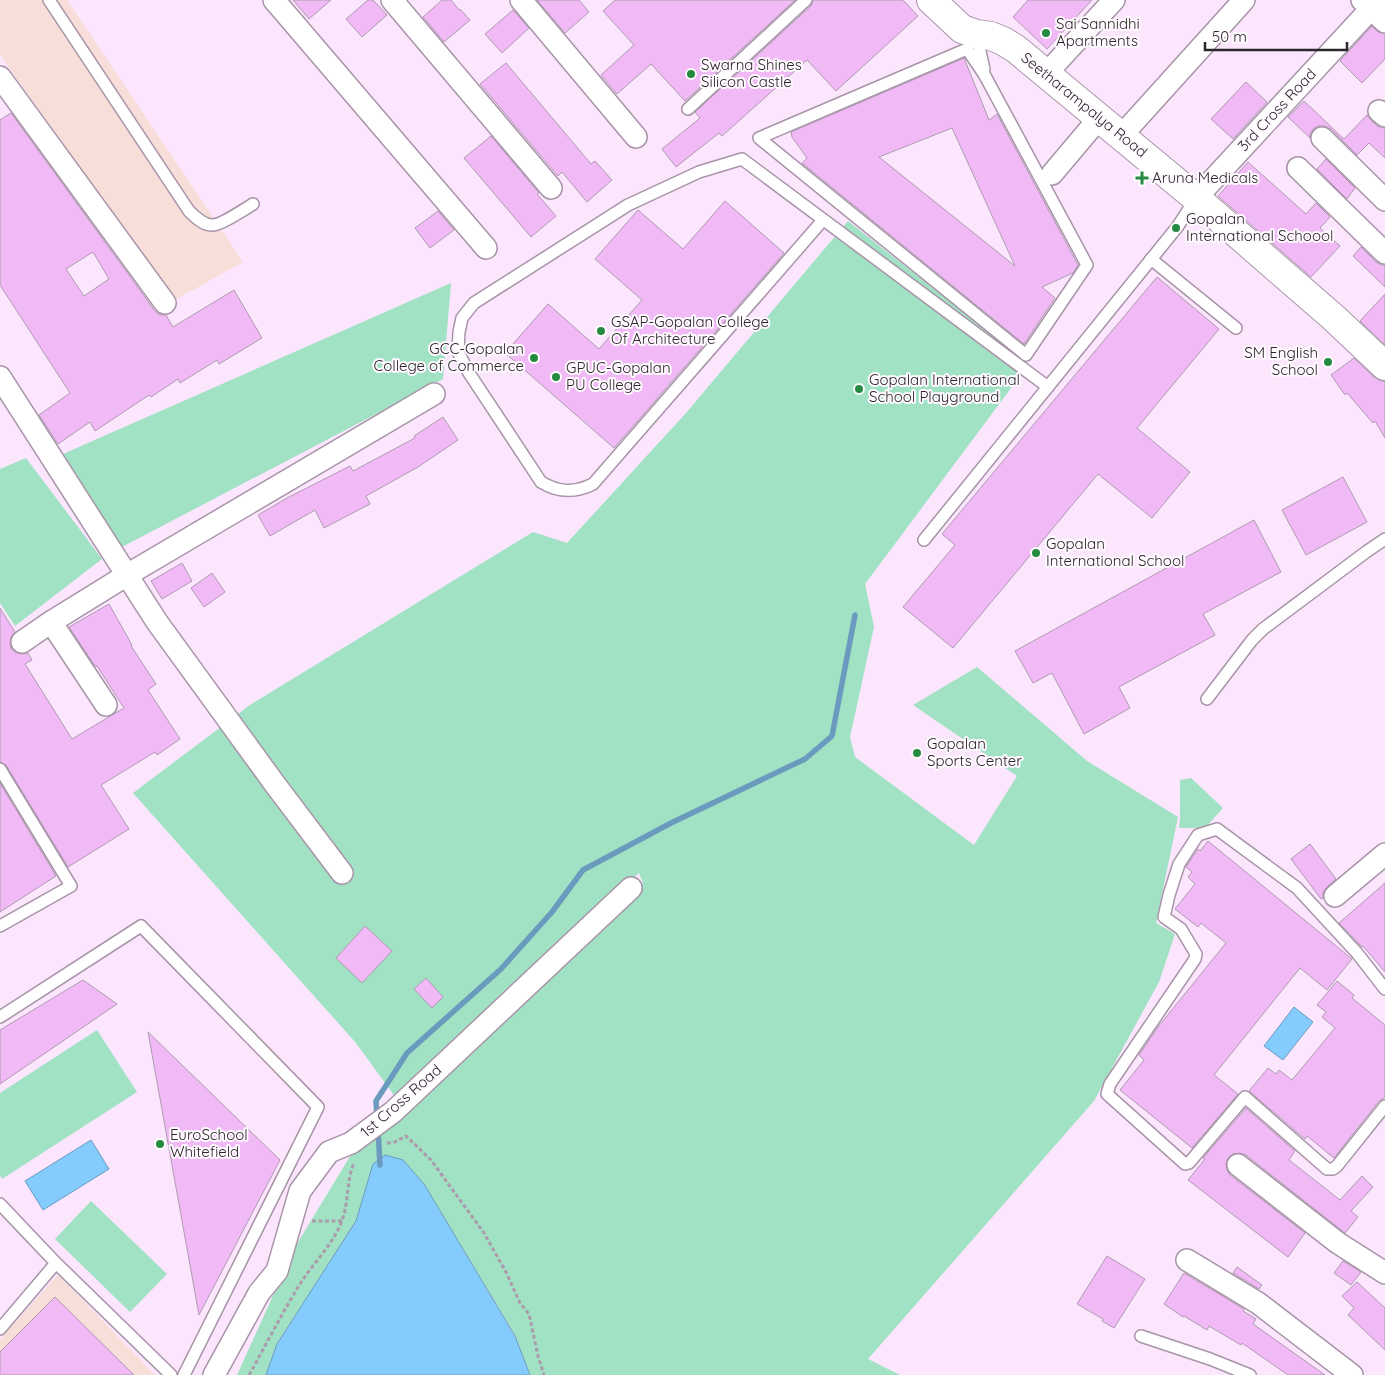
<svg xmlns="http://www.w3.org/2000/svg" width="1385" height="1375" font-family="Quicksand,sans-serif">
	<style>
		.industrial { fill: #f8ded8 }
		.green { fill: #a0e2c3 }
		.water { fill: #85ccfe; stroke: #6b9abf }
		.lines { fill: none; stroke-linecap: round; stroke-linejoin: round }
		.stream { stroke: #6b9abf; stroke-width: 5.5 }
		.building { fill: #f1baf6; stroke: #ae9bb0; fill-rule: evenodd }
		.service-casing { stroke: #a894a9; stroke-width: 14 }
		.minor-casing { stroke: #a894a9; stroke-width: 24 }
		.tertiary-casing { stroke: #a894a9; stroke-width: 30 }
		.path { stroke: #ab9bac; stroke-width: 3; stroke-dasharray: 4 2.5; stroke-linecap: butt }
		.service { stroke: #fff; stroke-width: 11 }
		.minor { stroke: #fff; stroke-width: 21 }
		.tertiary { stroke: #fff; stroke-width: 28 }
		.poi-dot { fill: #248a3f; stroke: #fefafe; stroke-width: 2 }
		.labels { text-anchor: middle; stroke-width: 4; stroke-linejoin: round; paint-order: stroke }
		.poi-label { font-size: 15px; fill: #2d252d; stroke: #fefafe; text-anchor: start }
		.street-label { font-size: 15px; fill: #2d252d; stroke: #fefafe }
	</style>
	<rect width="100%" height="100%" fill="#fbe6fd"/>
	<g class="industrial">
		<path d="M 0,0 L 67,0 L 243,262 L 175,300 L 0,55 Z"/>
		<path d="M 58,1275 L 155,1375 L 0,1375 L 0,1339 Z"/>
	</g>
	<g class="green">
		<path d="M 848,221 L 1029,364 L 865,584 L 874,627 L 850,737 L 855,757 L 974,845 L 1017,776 L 913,705 L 977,667 L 1087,761 L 1178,817 L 1156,923 L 1175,934 L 1159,982 L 1094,1101 L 868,1359 L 900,1375 L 530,1375 L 515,1335 L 424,1184 L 403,1160 L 373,1164 L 356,1221 L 277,1344 L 266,1375 L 237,1375 L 295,1247 L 352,1153 L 407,1112 L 643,883 L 639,873 L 396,1098 L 356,1043 L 133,793 L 250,705 L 533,532 L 567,543 L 686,413 Z"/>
		<path d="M 451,283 L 443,379 L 120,548 L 63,454 Z"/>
		<path d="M 26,458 L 102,559 L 15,626 L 0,603 L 0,469 Z"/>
		<path d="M 1191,778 L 1223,808 L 1205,828 L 1179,828 L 1180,819 L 1180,780 Z"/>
		<path d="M 97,1030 L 137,1092 L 2,1179 L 0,1175 L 0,1093 Z"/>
		<path d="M 91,1201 L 167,1274 L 130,1312 L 55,1239 Z"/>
	</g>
	<g class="water">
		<path d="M 1294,1007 L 1313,1022 L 1283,1060 L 1264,1046 Z"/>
		<path d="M 91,1140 L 109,1169 L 43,1210 L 25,1181 Z"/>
		<path d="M 385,1155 L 403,1160 L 424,1184 L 515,1336 L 530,1375 L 266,1375 L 277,1344 L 356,1221 L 373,1164 Z"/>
	</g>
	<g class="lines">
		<g class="stream">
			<path d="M 377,1118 L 376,1101 L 407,1053 L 501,969 L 552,912 L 583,870 L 671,823 L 805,759 L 832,736 L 855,615"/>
			<path d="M 378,1129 L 380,1165"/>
		</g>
	</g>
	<g class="building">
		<path d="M 293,0 L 331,0 L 309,19 Z"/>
		<path d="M 368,0 L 373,0 L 387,15 L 362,37 L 346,19 Z"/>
		<path d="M 442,0 L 451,0 L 459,10 L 460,9 L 470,20 L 444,42 L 423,17 Z"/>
		<path d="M 537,0 L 579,0 L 589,12 L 565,33 Z"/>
		<path d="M 615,0 L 795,0 L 685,101 L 651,64 L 617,94 L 601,75 L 634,45 L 603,11 Z"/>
		<path d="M 813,0 L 903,0 L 918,16 L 836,91 L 807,60 L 722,136 L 719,133 L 676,167 L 662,149 L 700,118 L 695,112 L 811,6 Z"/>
		<path d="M 1028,0 L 1092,0 L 1047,49 L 1013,17 Z"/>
		<path d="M 513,10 L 529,28 L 502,53 L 485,34 Z"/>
		<path d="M 1372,26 L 1377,31 L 1385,34 L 1385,59 L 1362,83 L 1340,61 Z"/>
		<path d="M 964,58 L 989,120 L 997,114 L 1078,265 L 1073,273 L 1042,287 L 1055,298 L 1024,344 L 802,163 L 807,158 L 792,137 L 791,132 ZM 952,128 L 1015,266 L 879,157 Z"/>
		<path d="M 506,63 L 591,164 L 595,161 L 612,180 L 587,202 L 562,172 L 558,176 L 480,84 Z"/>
		<path d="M 1246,82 L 1267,102 L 1233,139 L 1211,119 Z"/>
		<path d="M 1304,101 L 1344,139 L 1367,115 L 1371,120 L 1377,126 L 1385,128 L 1385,158 L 1369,143 L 1357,155 L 1331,129 L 1325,126 L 1318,126 L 1313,129 L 1310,134 L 1310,138 L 1288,117 Z"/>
		<path d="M 11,113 L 155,311 L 160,315 L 166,315 L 173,327 L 234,290 L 262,338 L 219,364 L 217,360 L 180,383 L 178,379 L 151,397 L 149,395 L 95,431 L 90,422 L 58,444 L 39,415 L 70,393 L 0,285 L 0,120 ZM 93,252 L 109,279 L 84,296 L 66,269 Z"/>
		<path d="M 491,136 L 539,193 L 537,194 L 556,216 L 531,237 L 464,158 Z"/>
		<path d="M 1326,159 L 1355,188 L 1347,199 L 1317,169 Z"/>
		<path d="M 1248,162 L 1306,214 L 1316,203 L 1330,217 L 1320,228 L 1340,246 L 1311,277 L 1218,196 Z"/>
		<path d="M 725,201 L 784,253 L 614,448 L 505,353 L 548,304 L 599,349 L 642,300 L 595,259 L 638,210 L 683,249 Z"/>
		<path d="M 438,211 L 454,230 L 430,248 L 415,228 Z"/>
		<path d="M 1361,247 L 1376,262 L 1381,265 L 1385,265 L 1385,287 L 1353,256 Z"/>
		<path d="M 1157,277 L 1219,329 L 1137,428 L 1190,472 L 1152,518 L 1098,474 L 953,648 L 903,607 L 955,545 L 942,534 Z"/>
		<path d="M 1385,294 L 1385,345 L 1360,321 Z"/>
		<path d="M 1354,358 L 1374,377 L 1381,381 L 1385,381 L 1385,438 L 1375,421 L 1373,423 L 1347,393 L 1345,395 L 1331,375 Z"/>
		<path d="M 443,417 L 458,440 L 418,467 L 366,496 L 370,504 L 324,528 L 315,510 L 270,536 L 258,515 L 287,498 L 350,466 L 353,471 L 415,438 L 414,436 Z"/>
		<path d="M 1343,477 L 1367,522 L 1306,555 L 1282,510 Z"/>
		<path d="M 1254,520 L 1281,572 L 1203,614 L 1215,635 L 1119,687 L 1130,708 L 1084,734 L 1052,673 L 1033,683 L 1015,651 Z"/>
		<path d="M 182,563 L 192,581 L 162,599 L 151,581 Z"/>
		<path d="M 212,573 L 225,592 L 204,607 L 191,588 Z"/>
		<path d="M 109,604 L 132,645 L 131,646 L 156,684 L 148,690 L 180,739 L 157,755 L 155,752 L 101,785 L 129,829 L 68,867 L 6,765 L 0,762 L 0,608 L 15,632 L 11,637 L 10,643 L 11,649 L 17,653 L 23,654 L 28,653 L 32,660 L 25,664 L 72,739 L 124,708 L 97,666 L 95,666 L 69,627 Z"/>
		<path d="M 0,783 L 56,876 L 0,912 Z"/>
		<path d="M 1208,841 L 1352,959 L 1327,990 L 1300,968 L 1214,1075 L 1238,1094 L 1192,1148 L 1120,1090 L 1144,1060 L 1139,1055 L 1158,1027 L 1226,943 L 1201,923 L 1198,927 L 1175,909 L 1195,884 L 1188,877 L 1192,872 L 1186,867 L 1198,849 L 1200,851 Z"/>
		<path d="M 1310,844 L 1336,879 L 1327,887 L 1323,892 L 1323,898 L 1321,899 L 1291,859 Z"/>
		<path d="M 1385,883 L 1385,972 L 1363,946 L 1362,947 L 1339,923 Z"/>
		<path d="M 365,926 L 392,951 L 362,983 L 336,958 Z"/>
		<path d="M 426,978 L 443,997 L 432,1008 L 414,989 Z"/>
		<path d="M 83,980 L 117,1004 L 0,1084 L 0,1030 Z"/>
		<path d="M 1337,981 L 1354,995 L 1352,998 L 1385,1025 L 1385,1097 L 1379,1101 L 1334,1158 L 1307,1136 L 1305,1139 L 1249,1091 L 1268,1068 L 1276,1074 L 1279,1070 L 1292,1080 L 1335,1028 L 1322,1017 L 1326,1012 L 1317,1005 Z"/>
		<path d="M 148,1032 L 280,1160 L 199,1315 Z"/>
		<path d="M 1246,1108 L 1295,1151 L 1289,1160 L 1340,1200 L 1362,1176 L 1373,1187 L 1351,1211 L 1358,1217 L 1345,1233 L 1246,1155 L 1240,1153 L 1233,1154 L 1228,1158 L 1226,1164 L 1227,1170 L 1230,1175 L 1305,1233 L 1288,1257 L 1188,1180 L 1205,1159 L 1203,1158 Z"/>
		<path d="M 1107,1256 L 1145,1279 L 1114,1328 L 1102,1321 L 1103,1319 L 1077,1304 Z"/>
		<path d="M 1343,1261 L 1361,1272 L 1351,1285 L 1334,1273 Z"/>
		<path d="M 1237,1267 L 1262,1285 L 1259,1289 L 1233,1273 Z"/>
		<path d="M 1184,1273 L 1244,1309 L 1243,1311 L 1256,1319 L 1253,1324 L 1325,1375 L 1288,1375 L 1242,1343 L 1241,1345 L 1209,1326 L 1207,1330 L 1184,1316 L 1183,1317 L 1164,1304 Z"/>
		<path d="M 1357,1282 L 1385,1308 L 1385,1350 L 1348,1315 L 1354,1308 L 1342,1296 Z"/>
		<path d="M 55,1297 L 134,1375 L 0,1375 L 0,1352 Z"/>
	</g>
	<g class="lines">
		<g class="service-casing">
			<g id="service">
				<path d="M 49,0 L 189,211 C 195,217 204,226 213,225 C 221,225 245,209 253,204"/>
				<path d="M 976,34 L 984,69"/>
				<path d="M 967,49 L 984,74 L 1087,265 L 1026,355 L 759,138 Z"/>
				<path d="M 688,109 L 806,0"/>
				<path d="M 823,220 L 593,484 C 575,493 559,493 541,482 L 469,373 L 458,352 L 459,332 L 462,318 L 474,303 L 628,205 L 699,172 L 742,159 L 1048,387"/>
				<path d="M 1151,259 L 1236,328"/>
				<path d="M 924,540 L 1178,226 L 1196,198"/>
				<path d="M 1207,699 L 1252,640 L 1263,629 L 1366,552 L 1385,539"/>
				<path d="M 0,769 L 71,886 L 0,926"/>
				<path d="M 1385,989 L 1357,953 L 1297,888 L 1217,829 L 1198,835 L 1179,864 L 1169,895 L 1164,917 L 1181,929 L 1196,954 L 1195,959 L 1110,1084 L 1107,1094 L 1185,1164 L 1189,1163 L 1245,1097 L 1327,1169 L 1333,1169 L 1337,1166 L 1385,1106"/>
				<path d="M 0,1017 L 141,926 L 318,1107 L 184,1375"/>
				<path d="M 0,1204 L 56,1263 L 171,1375"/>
				<path d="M 0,1329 L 56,1263"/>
				<path d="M 1141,1336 L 1210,1359 L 1250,1375"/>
			</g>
		</g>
		<g class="minor-casing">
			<g id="minor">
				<path d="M 274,0 L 486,248"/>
				<path d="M 392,0 L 551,188"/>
				<path d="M 521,0 L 636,137"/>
				<path d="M 1362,0 L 1385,22"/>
				<path d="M 1046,74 L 1114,0"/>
				<path d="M 0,77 L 165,303"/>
				<path d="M 1379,111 L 1385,116"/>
				<path d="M 1122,135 L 1244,0"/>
				<path d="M 1322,138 L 1385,200"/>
				<path d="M 1298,168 L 1385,253"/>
				<path d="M 1052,174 L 1100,117"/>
				<path d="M 1196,198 L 1379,0"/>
				<path d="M 0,377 L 157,622 L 274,783 L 342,873"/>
				<path d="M 22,642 L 51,622"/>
				<path d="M 106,705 L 51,622 L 127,575 L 434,394"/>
				<path d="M 1335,896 L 1385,854"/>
				<path d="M 1238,1165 L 1338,1243 L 1385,1273"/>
				<path d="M 1187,1260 L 1258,1303 L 1352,1375"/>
				<path d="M 214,1375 L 259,1293 L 277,1271 L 300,1191 L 329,1152 L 351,1143 L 393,1112 L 631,888"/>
			</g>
		</g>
		<g class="tertiary-casing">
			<path id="tertiary" d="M 931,0 L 962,29 L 976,34 L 991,36 L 1003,41 L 1016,49 L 1196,198 L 1334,318 L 1385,366"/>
		</g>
		<g class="path">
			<path d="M 387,1143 L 393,1143 L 406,1136 L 431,1160 L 484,1233 L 507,1274 L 520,1303 L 529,1314 L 538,1356 L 544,1375"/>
			<path d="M 312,1221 L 342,1221"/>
			<path d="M 249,1375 C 266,1345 282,1313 300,1284 C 313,1263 332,1246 341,1223 C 349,1204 346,1182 354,1163"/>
		</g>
		<use href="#service" class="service"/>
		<use href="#minor" class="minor"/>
		<use href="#tertiary" class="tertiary"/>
	</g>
	<g class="poi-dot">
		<circle cx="1046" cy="33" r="5"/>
		<circle cx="691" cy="74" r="5"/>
		<path d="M1139.5 170.5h5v5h5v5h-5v5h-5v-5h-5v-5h5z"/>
		<circle cx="1176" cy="228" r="5"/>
		<circle cx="601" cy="331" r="5"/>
		<circle cx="534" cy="358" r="5"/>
		<circle cx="1328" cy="362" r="5"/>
		<circle cx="556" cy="377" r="5"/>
		<circle cx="859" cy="389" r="5"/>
		<circle cx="1036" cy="553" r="5"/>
		<circle cx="917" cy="753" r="5"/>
		<circle cx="160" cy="1144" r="5"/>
	</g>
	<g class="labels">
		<g class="poi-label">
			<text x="1056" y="29">Sai Sannidhi<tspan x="1056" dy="17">Apartments</tspan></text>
			<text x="701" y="70">Swarna Shines<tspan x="701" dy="17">Silicon Castle</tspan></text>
			<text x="1152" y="183">Aruna Medicals</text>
			<text x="1186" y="224">Gopalan<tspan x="1186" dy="17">International Schoool</tspan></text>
			<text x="611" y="327">GSAP-Gopalan College<tspan x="611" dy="17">Of Architecture</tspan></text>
			<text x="524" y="354" text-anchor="end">GCC-Gopalan<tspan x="524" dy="17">College of Commerce</tspan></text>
			<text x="1318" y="358" text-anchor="end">SM English<tspan x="1318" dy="17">School</tspan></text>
			<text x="566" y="373">GPUC-Gopalan<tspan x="566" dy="17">PU College</tspan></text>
			<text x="869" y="385">Gopalan International<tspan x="869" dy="17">School Playground</tspan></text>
			<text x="1046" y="549">Gopalan<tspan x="1046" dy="17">International School</tspan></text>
			<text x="927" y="749">Gopalan<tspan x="927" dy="17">Sports Center</tspan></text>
			<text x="170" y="1140">EuroSchool<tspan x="170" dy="17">Whitefield</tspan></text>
		</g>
		<g class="street-label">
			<text transform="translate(1084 105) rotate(39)" y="5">Seetharampalya Road</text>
			<text transform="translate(1277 110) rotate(-47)" y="5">3rd Cross Road</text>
			<text transform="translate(401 1101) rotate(-41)" y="5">1st Cross Road</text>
		</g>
	</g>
	<path d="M1205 42v8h142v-8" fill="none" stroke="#2d252d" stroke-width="2.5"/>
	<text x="1212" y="42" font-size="15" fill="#2d252d" stroke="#fefafe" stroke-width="4" paint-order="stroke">50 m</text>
</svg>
